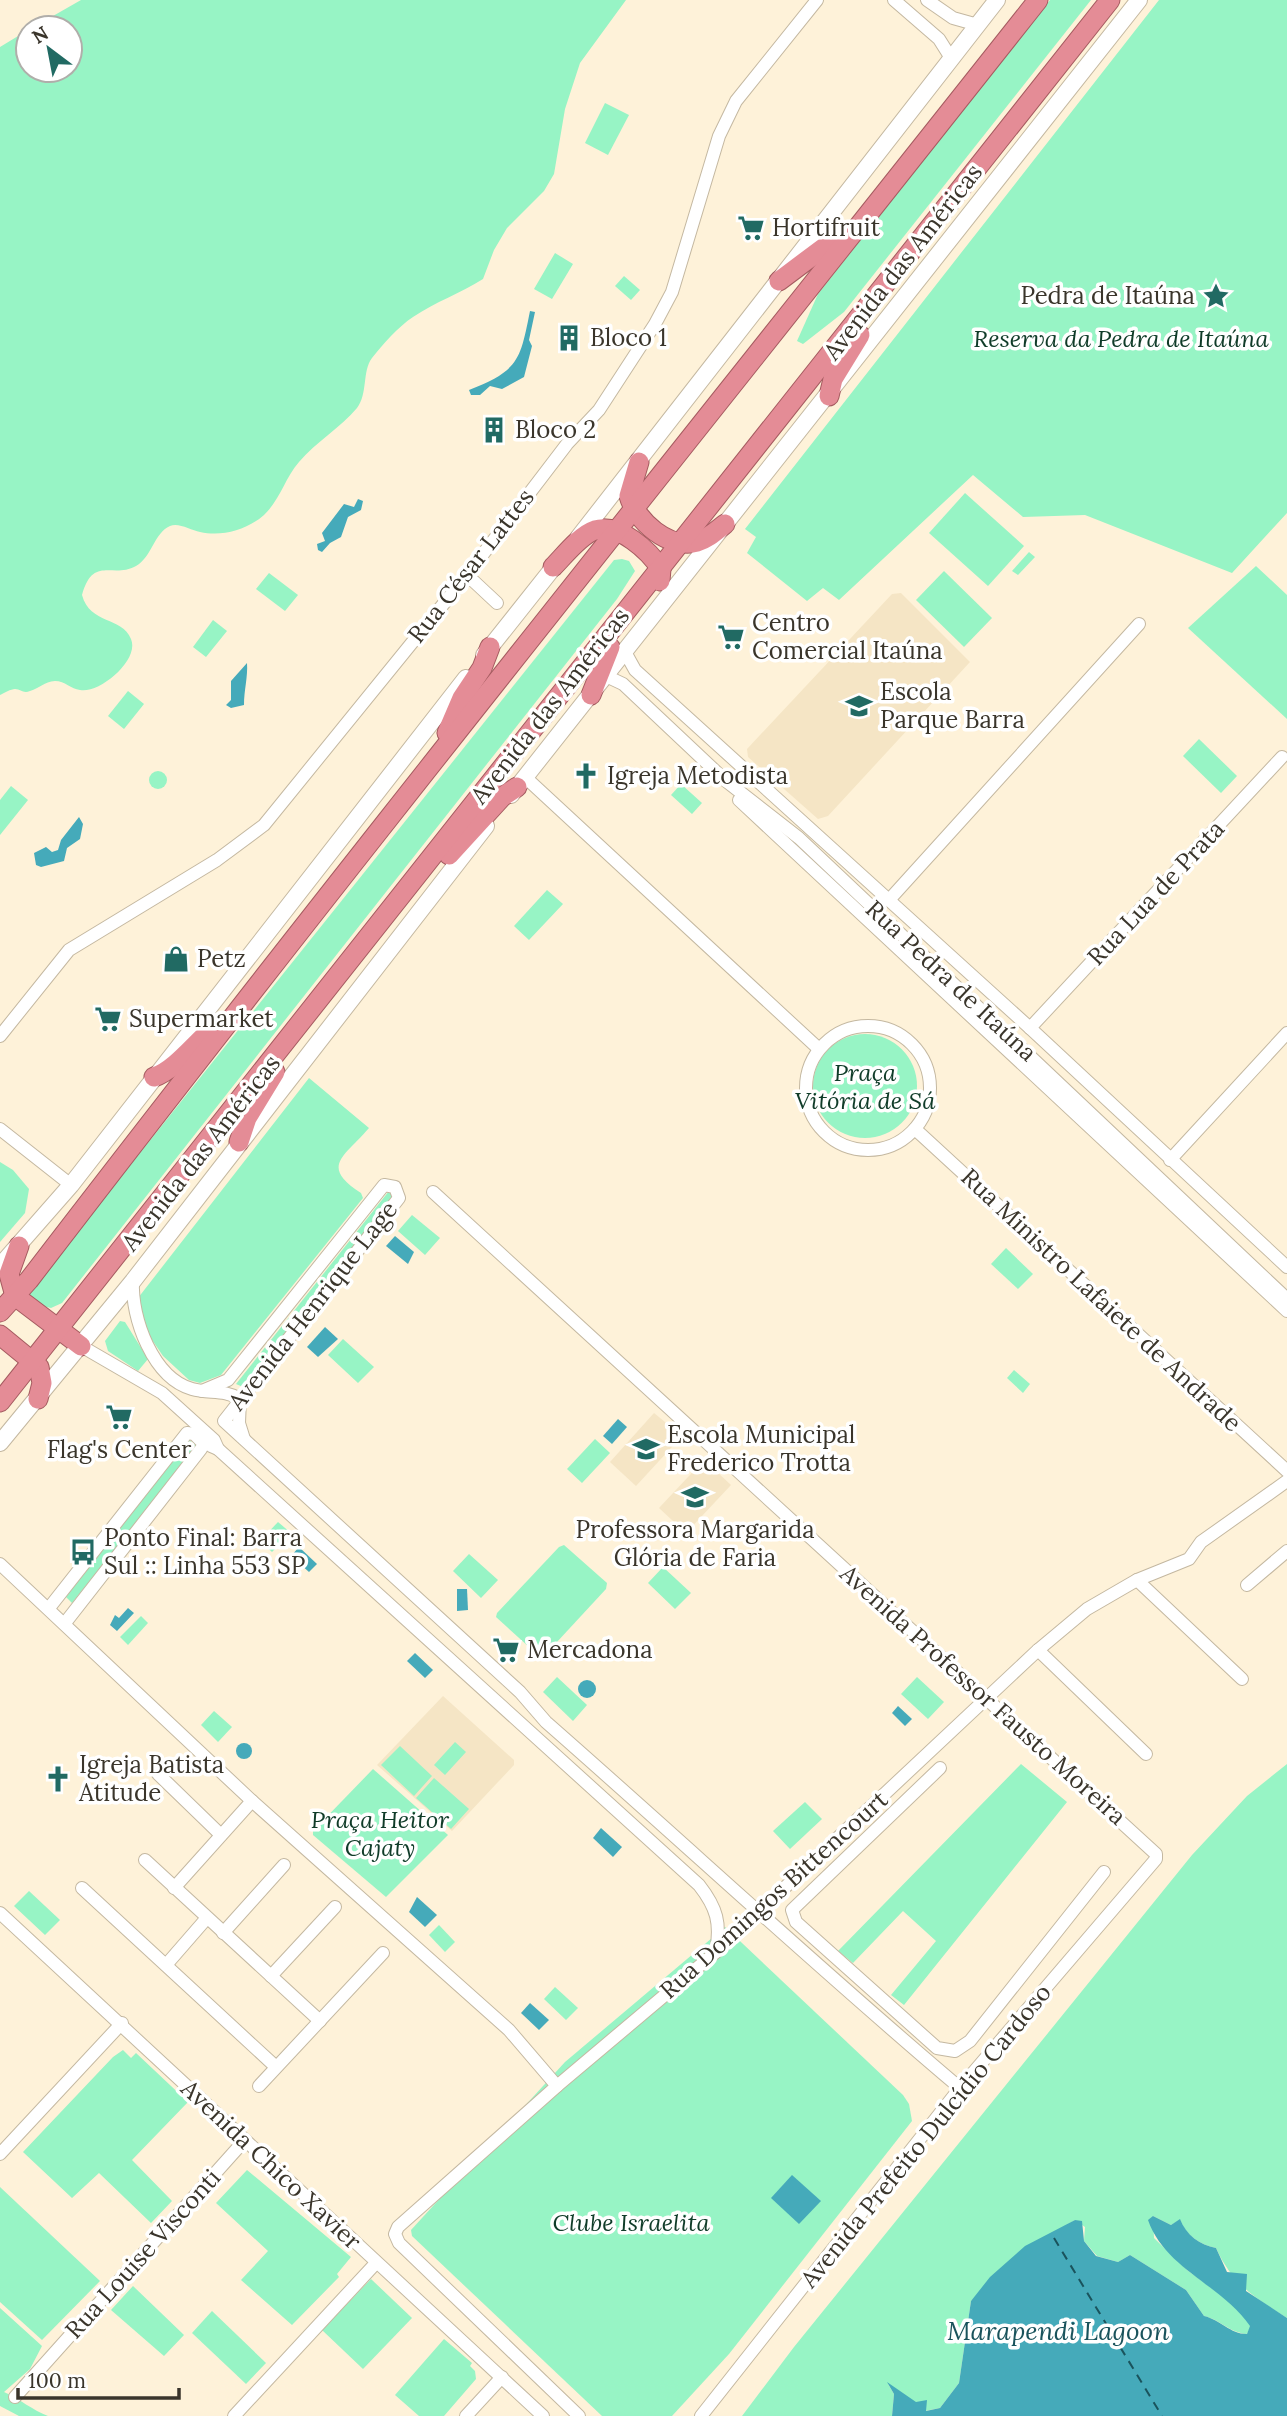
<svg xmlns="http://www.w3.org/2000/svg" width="1287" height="2416" font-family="Lora,serif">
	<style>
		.built { fill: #f5e5c5 }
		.green { fill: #97f4c5 }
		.water { fill: #45aaba }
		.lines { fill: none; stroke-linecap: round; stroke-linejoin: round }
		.ferry { stroke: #1a535c; stroke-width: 2; stroke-dasharray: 9 7; stroke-linecap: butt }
		.minor-casing { stroke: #c4b8a1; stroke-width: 14 }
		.secondary-casing { stroke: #c4b8a1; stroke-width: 18 }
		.trunk-casing { stroke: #a55b60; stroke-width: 21 }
		.minor { stroke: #fff; stroke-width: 12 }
		.secondary { stroke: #fff; stroke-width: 16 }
		.trunk { stroke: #e48c96; stroke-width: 19 }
		.labels { text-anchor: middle; stroke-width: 7; stroke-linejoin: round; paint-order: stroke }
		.poi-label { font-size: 24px; fill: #3a352b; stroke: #fff; text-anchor: start }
		.street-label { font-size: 24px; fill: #3a352b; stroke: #fff }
		.park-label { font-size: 24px; font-style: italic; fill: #103c29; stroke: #fff }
		.water-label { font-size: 26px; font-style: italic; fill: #1a535c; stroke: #fff }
	</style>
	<rect width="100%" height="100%" fill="#fef2d9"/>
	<g class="built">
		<path d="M 901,593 L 970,662 L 828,816 L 818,819 L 748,757 L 747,749 L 892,594 Z"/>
		<path d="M 654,1413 L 682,1436 L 636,1486 L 610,1462 Z"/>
		<path d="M 704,1460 L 731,1485 L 686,1533 L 659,1508 Z"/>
		<path d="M 443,1696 L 514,1760 L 514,1765 L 452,1831 L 377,1765 Z"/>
	</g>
	<g class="green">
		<path d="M 81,0 L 626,0 L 580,63 L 565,109 L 554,174 L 544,191 L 507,228 L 494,250 L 483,279 C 461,293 435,302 413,317 C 399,326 382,345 372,358 C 362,371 368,394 357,408 C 341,427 316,442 299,462 C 285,478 280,500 264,515 C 247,530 222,537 200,532 C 191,530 178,522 170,526 C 154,533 152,557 136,566 C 113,579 93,555 82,595 C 90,625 122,616 131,639 C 140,660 99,694 80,690 C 71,689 65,681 55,681 C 44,682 40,688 30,691 C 23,694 21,689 15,689 C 11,689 4,693 0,695 L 0,47 L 28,30 L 28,70 L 70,70 L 70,28 L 32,28 Z"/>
		<path d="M 1050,0 L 1091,0 L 844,312 L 803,344 L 797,341 L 818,294 Z"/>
		<path d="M 1159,0 L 1287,0 L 1287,513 L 1232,573 L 1085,515 L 1023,517 L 973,475 L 839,600 L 823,588 L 807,601 L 747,553 L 756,537 L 745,529 Z"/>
		<path d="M 605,103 L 629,115 L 608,155 L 585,143 Z"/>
		<path d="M 555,253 L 573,264 L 552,299 L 534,289 Z"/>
		<path d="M 624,276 L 640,290 L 631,300 L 615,286 Z"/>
		<path d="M 965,493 L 1024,546 L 988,586 L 929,533 Z"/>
		<path d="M 1029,552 L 1035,557 L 1018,575 L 1012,571 Z"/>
		<path d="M 622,559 L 629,561 L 635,571 L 617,599 L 62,1303 L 51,1308 L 42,1306 L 28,1293 L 614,560 Z"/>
		<path d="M 1256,566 L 1287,595 L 1287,719 L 1188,628 Z"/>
		<path d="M 944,571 L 992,618 L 964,647 L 916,600 Z"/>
		<path d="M 269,573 L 298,595 L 285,611 L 256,589 Z"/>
		<path d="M 213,620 L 227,631 L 206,657 L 193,647 Z"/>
		<path d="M 128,691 L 144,704 L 124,729 L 108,716 Z"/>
		<path d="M 1199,739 L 1237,776 L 1221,793 L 1183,756 Z"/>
		<circle cx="158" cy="780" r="9"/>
		<path d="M 681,784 L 702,803 L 692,814 L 671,795 Z"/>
		<path d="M 11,786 L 28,800 L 0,835 L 0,800 Z"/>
		<path d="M 547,890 L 563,904 L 529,940 L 514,926 Z"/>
		<circle cx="865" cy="1086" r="52"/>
		<path d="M 309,1078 L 369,1128 C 343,1158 320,1166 361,1193 L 363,1198 L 221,1375 L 200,1383 L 189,1380 L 163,1356 L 144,1328 L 138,1298 Z"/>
		<path d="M 0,1162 L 13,1170 L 29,1189 L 25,1213 L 0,1242 Z"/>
		<path d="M 389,1191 L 393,1197 L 243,1387 L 236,1384 Z"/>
		<path d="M 412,1215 L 440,1238 L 425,1255 L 398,1231 Z"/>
		<path d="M 1006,1248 L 1033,1274 L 1018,1289 L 991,1264 Z"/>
		<path d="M 120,1321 L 125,1322 L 148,1359 L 138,1371 L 108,1351 L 105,1341 Z"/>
		<path d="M 343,1339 L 374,1367 L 358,1383 L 328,1355 Z"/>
		<path d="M 1014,1370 L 1030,1384 L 1023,1393 L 1007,1378 Z"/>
		<path d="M 595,1439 L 610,1453 L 582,1483 L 567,1469 Z"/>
		<path d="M 189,1440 L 197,1446 L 72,1603 L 66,1597 Z"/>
		<path d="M 278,1522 L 291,1533 L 272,1552 L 260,1541 Z"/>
		<path d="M 564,1545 L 607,1583 L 606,1589 L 544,1656 L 540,1657 L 496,1617 L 497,1613 L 559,1547 Z"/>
		<path d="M 469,1554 L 498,1580 L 481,1598 L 453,1571 Z"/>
		<path d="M 663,1567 L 691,1593 L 675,1609 L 648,1583 Z"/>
		<path d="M 141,1616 L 148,1623 L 128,1645 L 120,1637 Z"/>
		<path d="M 557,1677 L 587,1705 L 573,1721 L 543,1692 Z"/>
		<path d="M 917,1677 L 944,1702 L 928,1719 L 901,1694 Z"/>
		<path d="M 214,1711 L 232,1727 L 218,1742 L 201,1725 Z"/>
		<path d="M 455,1742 L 466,1752 L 445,1775 L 434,1765 Z"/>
		<path d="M 400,1746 L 432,1776 L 414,1796 L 381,1765 Z"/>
		<path d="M 1021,1764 L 1067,1802 L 904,2005 L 891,1995 L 936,1941 L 903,1911 L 853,1963 L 838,1951 Z"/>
		<path d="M 1287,1764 L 1287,2318 C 1254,2297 1233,2285 1216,2248 C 1200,2245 1186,2235 1180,2220 L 1171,2225 L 1153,2216 L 1154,2238 L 1187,2270 L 1237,2307 L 1251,2326 L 1247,2334 C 1230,2333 1221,2320 1204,2316 L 1186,2290 L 1130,2255 L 1118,2262 L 1097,2256 L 1084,2241 L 1085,2227 L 1075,2220 L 1057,2231 L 971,2301 L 959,2383 L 940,2408 L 925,2411 L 888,2384 L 894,2394 L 892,2416 L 742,2416 L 794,2347 L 1192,1855 L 1247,1796 Z"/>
		<path d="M 373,1769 L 448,1835 L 386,1897 L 313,1835 L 313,1831 Z"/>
		<path d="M 434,1778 L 469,1809 L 451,1829 L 416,1798 Z"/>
		<path d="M 805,1802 L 822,1819 L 790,1849 L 773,1831 Z"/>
		<path d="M 29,1891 L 60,1920 L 45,1935 L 14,1906 Z"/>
		<path d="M 439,1925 L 455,1942 L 445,1952 L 429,1935 Z"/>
		<path d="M 725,1927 L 903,2095 L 909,2104 L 912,2121 L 729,2354 L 672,2416 L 602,2416 L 412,2236 L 411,2230 L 565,2062 Z"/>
		<path d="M 555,1987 L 578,2008 L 566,2020 L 544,1999 Z"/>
		<path d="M 123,2050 L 131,2058 L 136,2053 L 188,2102 L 132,2160 L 172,2201 L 151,2223 L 99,2173 L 72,2198 L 23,2152 L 113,2057 Z"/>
		<path d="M 247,2170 L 351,2257 L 337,2274 L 339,2277 L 292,2325 L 241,2280 L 268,2251 L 216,2203 Z"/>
		<path d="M 0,2187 L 100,2281 L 42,2340 L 0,2302 Z"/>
		<path d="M 371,2279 L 412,2318 L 363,2369 L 322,2330 Z"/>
		<path d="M 133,2286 L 184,2335 L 164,2356 L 111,2310 Z"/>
		<path d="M 0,2308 L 42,2346 L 30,2369 L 4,2392 C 20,2399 32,2410 48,2416 L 19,2416 L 0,2406 Z"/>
		<path d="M 212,2311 L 266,2363 L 246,2384 L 192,2333 Z"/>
		<path d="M 444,2339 L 472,2363 L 470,2366 L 475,2371 L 476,2379 L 444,2416 L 419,2416 L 395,2395 Z"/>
	</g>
	<g class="water">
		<path d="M 530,311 L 535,312 L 529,340 L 532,346 L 524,377 L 502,389 L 490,386 L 480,395 L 471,395 L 469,390 C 519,370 520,361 530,311 Z"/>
		<path d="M 358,499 L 363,501 L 361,510 L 348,517 L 341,537 L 330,543 L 322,552 L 318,550 L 317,544 L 325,541 L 322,533 L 344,504 L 354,507 Z"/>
		<path d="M 247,663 C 248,677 244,690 244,705 L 231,708 L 226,705 L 231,700 L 231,681 Z"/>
		<path d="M 79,817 L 83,824 L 80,839 L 67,848 L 64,861 L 41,867 L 36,865 L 34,853 L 46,847 L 52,852 L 58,850 L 61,840 Z"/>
		<path d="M 395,1236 L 414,1252 L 408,1264 L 386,1246 Z"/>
		<path d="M 325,1327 L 338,1339 L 318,1357 L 307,1347 Z"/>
		<path d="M 618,1419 L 627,1427 L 612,1444 L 603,1436 Z"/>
		<path d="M 299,1547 L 317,1564 L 309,1572 L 291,1556 Z"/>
		<path d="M 457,1589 L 467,1589 L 468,1610 L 457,1611 Z"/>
		<path d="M 128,1608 L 134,1613 L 117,1631 L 110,1625 L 115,1615 L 119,1618 Z"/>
		<path d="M 415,1653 L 433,1670 L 425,1678 L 407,1661 Z"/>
		<circle cx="587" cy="1689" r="9"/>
		<path d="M 898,1706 L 912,1719 L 905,1726 L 892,1713 Z"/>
		<circle cx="244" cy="1751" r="8"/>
		<path d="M 601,1828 L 622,1847 L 613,1857 L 593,1838 Z"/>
		<path d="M 417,1897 L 437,1915 L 425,1927 L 409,1912 Z"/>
		<path d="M 530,2003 L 549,2020 L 539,2030 L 521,2013 Z"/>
		<path d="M 792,2175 L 821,2201 L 799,2224 L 771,2198 Z"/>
		<path d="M 1153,2216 L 1171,2225 L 1180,2219 C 1186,2235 1200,2245 1216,2248 L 1227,2272 L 1247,2274 L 1246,2291 L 1287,2318 L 1287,2416 L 892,2416 L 894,2394 L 887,2382 L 916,2402 L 927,2400 L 926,2411 L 940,2408 L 959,2383 L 971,2301 L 990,2277 L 1025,2246 L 1075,2220 L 1082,2221 L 1084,2241 L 1096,2256 L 1118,2262 L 1130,2255 L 1186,2290 L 1204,2316 C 1221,2320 1230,2334 1247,2334 L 1250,2326 C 1222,2285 1165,2269 1148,2220 Z"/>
	</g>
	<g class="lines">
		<path class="ferry" d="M 1054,2238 L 1162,2416"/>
		<g class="minor-casing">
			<g id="minor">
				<path d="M 894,0 L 939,39 L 951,58"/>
				<path d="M 927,0 L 953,18 L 978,25"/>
				<path d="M 467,575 L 497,603"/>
				<path d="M 625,652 L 635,670 L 1030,1028 L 1287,1267"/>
				<path d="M 606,676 L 623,684 L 726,781 L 799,838 L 1287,1299"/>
				<path d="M 525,777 L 819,1049"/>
				<path d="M 739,800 L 1287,1311"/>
				<path d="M 889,900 L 1139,624"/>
				<circle cx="868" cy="1088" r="62"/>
				<path d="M 1030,1028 L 1282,757"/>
				<path d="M 0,1036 L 69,950 L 217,860 L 264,825 L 467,575 L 567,444 L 599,410 L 655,324 L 672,292 L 719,136 L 736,101 L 817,0"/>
				<path d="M 0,1129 L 71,1185"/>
				<path d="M 915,1129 L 1287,1471"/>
				<path d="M 1170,1160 L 1287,1033"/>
				<path d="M 433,1192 L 1156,1854 L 1156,1859 L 960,2088 L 701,2416"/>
				<path d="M 133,1281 C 131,1318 153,1378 192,1389 C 209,1394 224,1389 240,1399 L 239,1423 L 244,1439"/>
				<path d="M 81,1346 L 162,1393 L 214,1440 L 218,1449 L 211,1446"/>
				<path d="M 202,1391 L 228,1380 L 384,1185 L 395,1187 L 399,1198 L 224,1421 L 520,1692 L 546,1722 C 684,1843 819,1969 960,2088"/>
				<path d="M 218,1449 L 699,1885 C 717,1908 721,1923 716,1952"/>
				<path d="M 0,1564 L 252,1801 L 509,2030 L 557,2086"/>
				<path d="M 1137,1580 L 1242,1679"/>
				<path d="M 1247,1585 L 1287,1551"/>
				<path d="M 49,1608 L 187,1433 L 194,1434 L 204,1444 L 201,1449 L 65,1623"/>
				<path d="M 1038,1650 L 1146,1754"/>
				<path d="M 940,1768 L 792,1910 L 796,1922 L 937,2048 L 955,2051 L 970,2041 L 1104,1872"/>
				<path d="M 158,1774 L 221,1835"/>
				<path d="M 145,1860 L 320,2021"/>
				<path d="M 82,1888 L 276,2067"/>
				<path d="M 174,1888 L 252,1801"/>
				<path d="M 0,1913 L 543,2416"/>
				<path d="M 223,1933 L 284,1865"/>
				<path d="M 166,1965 L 206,1919"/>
				<path d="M 271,1976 L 335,1907"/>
				<path d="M 259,2086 L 383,1953"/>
				<path d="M 0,2154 L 122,2023"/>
				<path d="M 15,2397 L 244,2141"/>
				<path d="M 234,2416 L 376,2263"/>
				<path d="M 466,2416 L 502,2377"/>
				<path d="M 579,2416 L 399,2243 L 395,2234 L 398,2227 L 557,2086 L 716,1952 L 1038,1650 L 1087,1609 L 1137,1580 L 1189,1559 L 1201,1542 L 1287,1481"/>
			</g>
		</g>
		<g class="secondary-casing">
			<g id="secondary">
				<path d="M 578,538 L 997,0"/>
				<path d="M 484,655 L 561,558"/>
				<path d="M 511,795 L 1139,0"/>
				<path d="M 0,1266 L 71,1185 L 466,678"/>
				<path d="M 0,1443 L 133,1281 L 486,826"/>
			</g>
		</g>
		<g class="trunk-casing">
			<g id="trunk">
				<path d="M 779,281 L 823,248 L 831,247 L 844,233"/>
				<path d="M 829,396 L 833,379 L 860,335"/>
				<path d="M 639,462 L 629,496 C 636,521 669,550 697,542 C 708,539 716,531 725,524"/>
				<path d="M 553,567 C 564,556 580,535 595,530 C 620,523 649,551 661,569 L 660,581"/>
				<path d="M 591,695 L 610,647"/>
				<path d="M 447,733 L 462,698 L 482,668 L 490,647"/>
				<path d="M 449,855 L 502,797 L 517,787"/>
				<path d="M 154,1077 C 175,1070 195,1043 213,1028"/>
				<path d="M 239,1142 L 247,1118 L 275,1072"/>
				<path d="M 19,1246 L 9,1274 L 15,1296 L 81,1346"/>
				<path d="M 0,1312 L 29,1280 C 360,849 701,426 1038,0"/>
				<path d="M 0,1335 L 39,1367 L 42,1383 L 38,1399"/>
				<path d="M 0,1402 L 1110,0"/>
			</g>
		</g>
		<use href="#minor" class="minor"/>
		<use href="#secondary" class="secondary"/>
		<use href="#trunk" class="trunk"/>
	</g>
	<defs>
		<g id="supermarket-bare" transform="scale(2.1)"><path d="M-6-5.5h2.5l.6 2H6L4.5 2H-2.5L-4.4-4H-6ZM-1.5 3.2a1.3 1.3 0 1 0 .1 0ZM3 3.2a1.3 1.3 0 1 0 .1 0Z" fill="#216a63" stroke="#fff" stroke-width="2.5" paint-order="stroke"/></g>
		<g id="sight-bare" transform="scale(2.1)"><path d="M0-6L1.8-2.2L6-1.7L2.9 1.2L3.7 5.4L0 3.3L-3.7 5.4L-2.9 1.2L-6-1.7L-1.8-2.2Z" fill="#216a63" stroke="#fff" stroke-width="2.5" paint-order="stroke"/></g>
		<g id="building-bare" transform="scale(2.1)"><path d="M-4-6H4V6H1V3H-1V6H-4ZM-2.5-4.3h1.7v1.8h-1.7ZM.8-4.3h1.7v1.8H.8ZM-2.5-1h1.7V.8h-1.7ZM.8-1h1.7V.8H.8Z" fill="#216a63" stroke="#fff" stroke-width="2.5" paint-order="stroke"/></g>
		<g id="school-bare" transform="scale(2.1)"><path d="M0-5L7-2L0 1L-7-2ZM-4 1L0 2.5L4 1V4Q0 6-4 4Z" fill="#216a63" stroke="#fff" stroke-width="2.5" paint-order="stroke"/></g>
		<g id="church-bare" transform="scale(2.1)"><path d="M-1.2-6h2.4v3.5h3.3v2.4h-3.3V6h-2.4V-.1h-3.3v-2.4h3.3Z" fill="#216a63" stroke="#fff" stroke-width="2.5" paint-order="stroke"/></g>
		<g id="shop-bare" transform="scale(2.1)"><path d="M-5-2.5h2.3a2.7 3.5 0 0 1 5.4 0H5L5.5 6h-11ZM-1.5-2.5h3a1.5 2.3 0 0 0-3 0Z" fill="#216a63" stroke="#fff" stroke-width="2.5" paint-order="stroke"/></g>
		<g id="bus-bare" transform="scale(2.1)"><path d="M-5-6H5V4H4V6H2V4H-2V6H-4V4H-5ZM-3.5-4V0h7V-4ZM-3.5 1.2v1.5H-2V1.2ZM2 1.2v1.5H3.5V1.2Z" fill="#216a63" stroke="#fff" stroke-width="2.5" paint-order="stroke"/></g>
	</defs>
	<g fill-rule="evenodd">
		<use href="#supermarket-bare" x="751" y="228"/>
		<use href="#sight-bare" x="1216" y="296"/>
		<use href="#building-bare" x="569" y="338"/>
		<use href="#building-bare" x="494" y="430"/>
		<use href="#supermarket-bare" x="731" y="637"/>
		<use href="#school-bare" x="859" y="706"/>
		<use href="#church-bare" x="586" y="776"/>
		<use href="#shop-bare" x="176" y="959"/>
		<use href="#supermarket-bare" x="108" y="1019"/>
		<use href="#supermarket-bare" x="119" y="1417"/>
		<use href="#school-bare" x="646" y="1449"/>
		<use href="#school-bare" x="695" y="1497"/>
		<use href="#bus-bare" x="83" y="1552"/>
		<use href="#supermarket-bare" x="506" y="1650"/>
		<use href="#church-bare" x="58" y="1779"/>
	</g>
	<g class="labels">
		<g class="poi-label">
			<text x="772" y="236">Hortifruit</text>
			<text x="1195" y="304" text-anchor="end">Pedra de Itaúna</text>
			<text x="590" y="346">Bloco 1</text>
			<text x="515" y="438">Bloco 2</text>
			<text x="752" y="631">Centro<tspan x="752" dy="28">Comercial Itaúna</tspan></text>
			<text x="880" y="700">Escola<tspan x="880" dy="28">Parque Barra</tspan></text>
			<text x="607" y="784">Igreja Metodista</text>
			<text x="197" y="967">Petz</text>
			<text x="129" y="1027">Supermarket</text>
			<text x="667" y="1443">Escola Municipal<tspan x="667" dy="28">Frederico Trotta</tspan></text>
			<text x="119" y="1458" text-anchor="middle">Flag's Center</text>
			<text x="695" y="1538" text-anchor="middle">Professora Margarida<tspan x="695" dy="28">Glória de Faria</tspan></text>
			<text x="104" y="1546">Ponto Final: Barra<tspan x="104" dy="28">Sul :: Linha 553 SP</tspan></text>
			<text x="527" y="1658">Mercadona</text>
			<text x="79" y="1773">Igreja Batista<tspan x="79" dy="28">Atitude</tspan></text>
		</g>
		<g class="street-label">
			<text transform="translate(903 262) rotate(-52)" y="8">Avenida das Américas</text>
			<text transform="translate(471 566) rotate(-52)" y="8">Rua César Lattes</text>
			<text transform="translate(550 706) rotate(-52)" y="8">Avenida das Américas</text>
			<text transform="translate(1156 893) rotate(-47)" y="8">Rua Lua de Prata</text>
			<text transform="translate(951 981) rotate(43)" y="8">Rua Pedra de Itaúna</text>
			<text transform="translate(201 1153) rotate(-52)" y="8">Avenida das Américas</text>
			<text transform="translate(1101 1300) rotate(43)" y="8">Rua Ministro Lafaiete de Andrade</text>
			<text transform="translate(313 1306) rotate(-52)" y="8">Avenida Henrique Lage</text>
			<text transform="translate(983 1695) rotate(42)" y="8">Avenida Professor Fausto Moreira</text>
			<text transform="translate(774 1895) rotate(-42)" y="8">Rua Domingos Bittencourt</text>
			<text transform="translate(926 2136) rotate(-51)" y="8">Avenida Prefeito Dulcídio Cardoso</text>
			<text transform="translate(271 2165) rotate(43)" y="8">Avenida Chico Xavier</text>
			<text transform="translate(143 2254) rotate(-48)" y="8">Rua Louise Visconti</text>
		</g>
		<g class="park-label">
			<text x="1121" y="347">Reserva da Pedra de Itaúna</text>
			<text x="865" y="1081">Praça<tspan x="865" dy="28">Vitória de Sá</tspan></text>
			<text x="380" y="1828">Praça Heitor<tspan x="380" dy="28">Cajaty</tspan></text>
			<text x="631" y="2231">Clube Israelita</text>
		</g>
		<g class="water-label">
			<text x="1058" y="2340">Marapendi Lagoon</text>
		</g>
	</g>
	<g transform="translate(49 49) rotate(328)"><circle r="33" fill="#ffffff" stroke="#b0aeaa" stroke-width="2"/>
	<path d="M0-5L12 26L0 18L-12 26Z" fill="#216a63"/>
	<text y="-10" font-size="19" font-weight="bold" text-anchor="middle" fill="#3a352b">N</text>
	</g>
	<path d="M18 2388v10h161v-10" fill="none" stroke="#3a352b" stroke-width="3.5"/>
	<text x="28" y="2388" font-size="21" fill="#3a352b" stroke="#ffffff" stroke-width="5" paint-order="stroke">100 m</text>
</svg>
